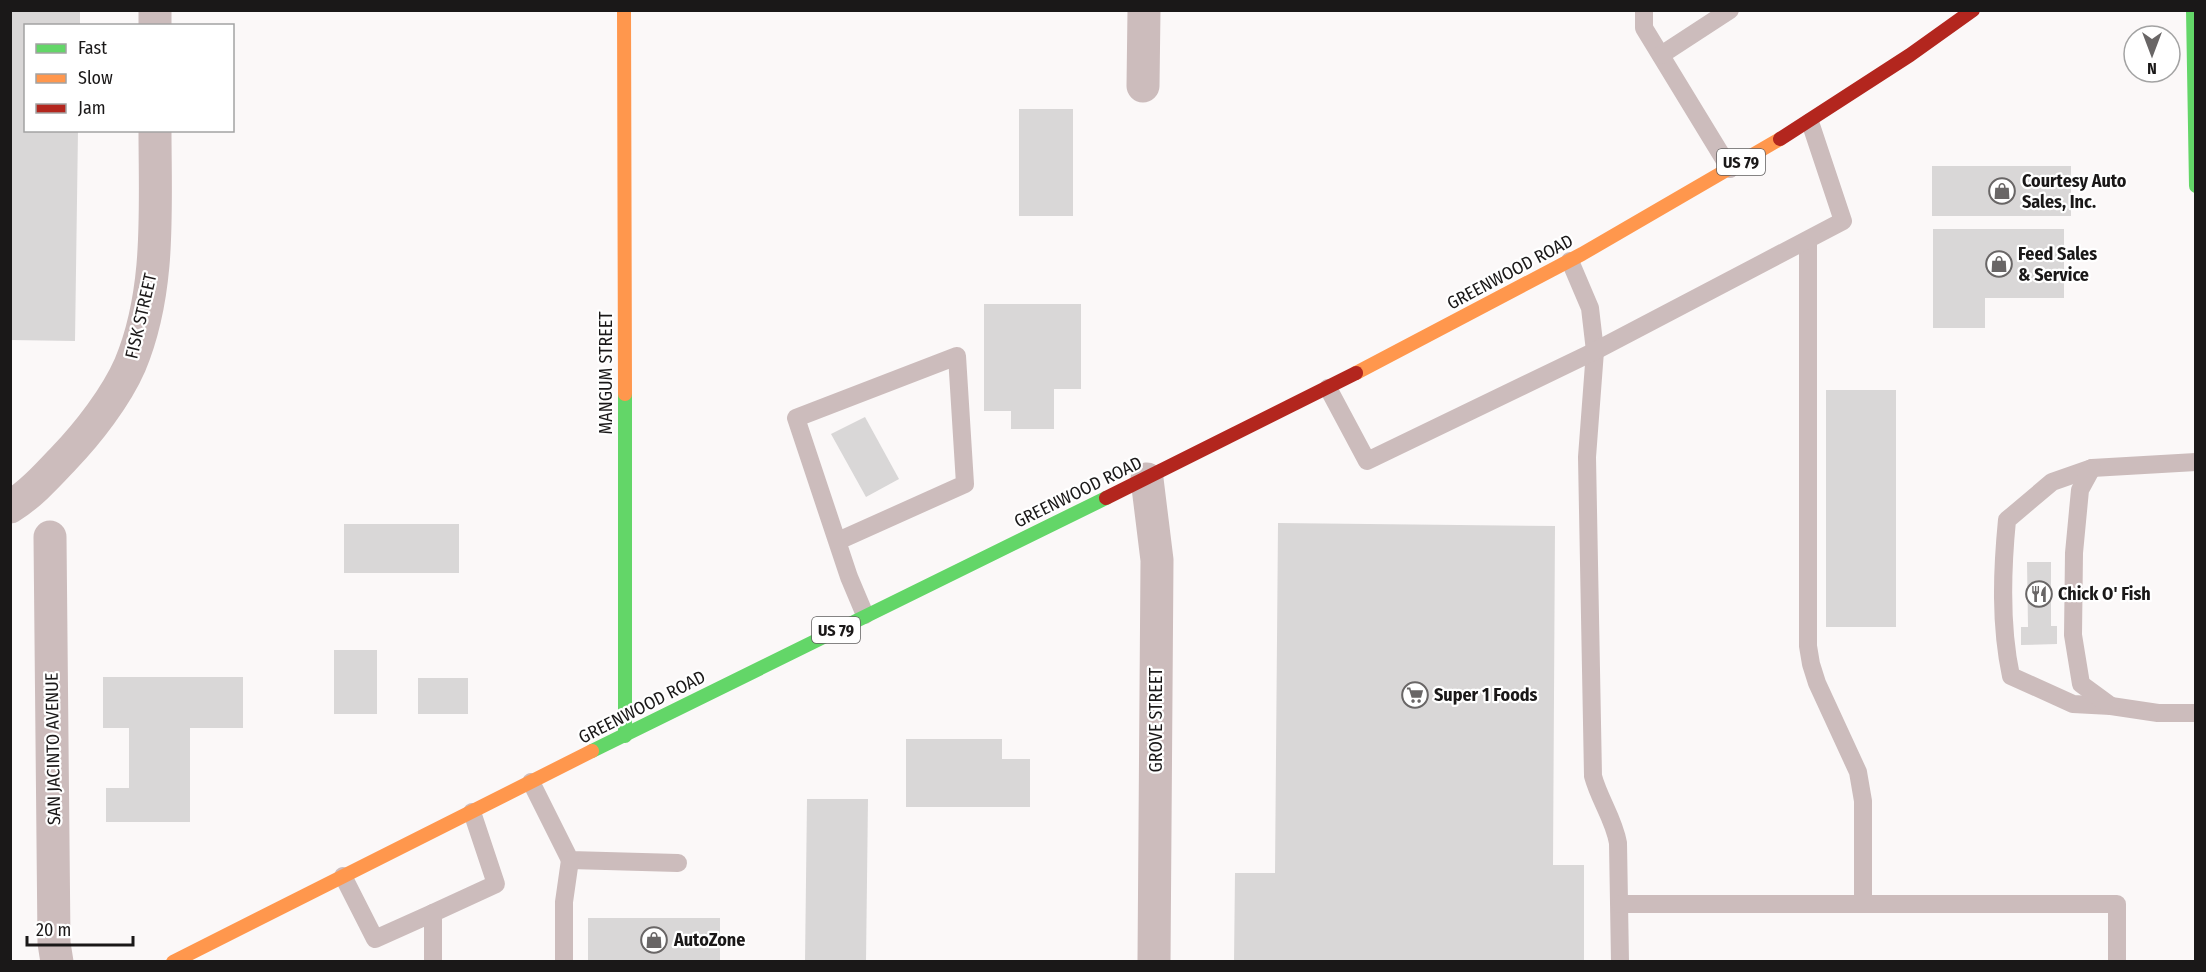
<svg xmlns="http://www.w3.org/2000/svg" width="2206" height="972" font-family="'Fira Sans Condensed',sans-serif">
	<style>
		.building { fill: #d9d7d7 }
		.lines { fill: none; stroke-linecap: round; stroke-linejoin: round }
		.lane { stroke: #ccbcbc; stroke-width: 18 }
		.street { stroke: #ccbcbc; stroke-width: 33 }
		.fast { stroke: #63d668; stroke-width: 14 }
		.slow { stroke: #ff974d; stroke-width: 14 }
		.jam { stroke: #b3261e; stroke-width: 14 }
		.labels { text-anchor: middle; stroke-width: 4.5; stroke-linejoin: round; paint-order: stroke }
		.shield { fill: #fff; stroke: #5f5d5d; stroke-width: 1.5 }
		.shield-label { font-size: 16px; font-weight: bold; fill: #1a1818 }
		.poi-label { font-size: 18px; font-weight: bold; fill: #1a1818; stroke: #fff; text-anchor: start }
		.street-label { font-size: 18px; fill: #1a1818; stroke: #fff }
	</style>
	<rect width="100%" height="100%" fill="#fbf8f8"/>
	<g class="building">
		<path d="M 10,10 L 80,10 L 80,26 L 26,26 L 26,130 L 78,130 L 75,341 L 10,340 Z"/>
		<rect x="1019" y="109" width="54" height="107"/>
		<rect x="1932" y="166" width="139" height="50"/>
		<path d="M 1933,229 L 2064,229 L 2064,298 L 1985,298 L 1985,328 L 1933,328 Z"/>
		<path d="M 984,304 L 1081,304 L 1081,389 L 1054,389 L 1054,429 L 1011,429 L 1011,411 L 984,411 Z"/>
		<rect x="1826" y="390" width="70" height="237"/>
		<path d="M 865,417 L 899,479 L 866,497 L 831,434 Z"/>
		<path d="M 1278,523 L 1555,526 L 1553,865 L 1584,865 L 1584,962 L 1234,962 L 1235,873 L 1275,873 Z"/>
		<rect x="344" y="524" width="115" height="49"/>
		<path d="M 2027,562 L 2051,562 L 2051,626 L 2057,626 L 2057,644 L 2021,645 L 2021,627 L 2028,627 Z"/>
		<rect x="334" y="650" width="43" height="64"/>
		<path d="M 103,677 L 243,677 L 243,728 L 190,728 L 190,822 L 106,822 L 106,788 L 129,788 L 129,728 L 103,728 Z"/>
		<rect x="418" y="678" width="50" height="36"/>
		<path d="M 906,739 L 1002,739 L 1002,759 L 1030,759 L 1030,807 L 906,807 Z"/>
		<path d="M 807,799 L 868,799 L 866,962 L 805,962 Z"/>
		<rect x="588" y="918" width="132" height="44"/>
	</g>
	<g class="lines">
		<g class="lane">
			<path d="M 1644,10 L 1644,28 L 1730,169"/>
			<path d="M 1661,55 L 1730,10"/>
			<path d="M 1808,241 L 1808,646 L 1811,664 L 1817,683 L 1858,772 L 1863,801 L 1863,903"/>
			<path d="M 1570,261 L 1590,308 L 1595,351 L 1587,457 L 1593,776 C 1599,799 1614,819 1618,843 L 1620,962"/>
			<path d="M 1328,388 L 1367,461 L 1595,351 L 1843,221 L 1810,122"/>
			<path d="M 2196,462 L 2092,468 L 2052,482 L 2007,520 C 2002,571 2000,625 2011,676 L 2073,704 L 2111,706 L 2158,713 L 2196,713"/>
			<path d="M 2092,468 L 2080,490 L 2074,553 L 2073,635 L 2081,684 L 2111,706"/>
			<path d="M 838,541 L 965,484 L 957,356 L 796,418 L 849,577 L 865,615"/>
			<path d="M 531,782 L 570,860 L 678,863"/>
			<path d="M 343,876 L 375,939 L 433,913"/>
			<path d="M 1620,904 L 2117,904 L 2117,962"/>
			<path d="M 433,962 L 433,913 L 496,884 L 472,812"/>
			<path d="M 564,962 L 564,902 L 570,860"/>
		</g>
		<g class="street">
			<path d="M 155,10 L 155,26"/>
			<path d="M 1143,86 L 1144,10"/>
			<path d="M 1147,479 L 1157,560 L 1154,962"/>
			<path d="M 10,507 C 30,495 48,475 64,458 C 88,433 116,397 130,365 C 161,291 155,209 155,130"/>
			<path d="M 50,537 L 54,943 L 57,962"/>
		</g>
		<g class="fast">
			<path d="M 2193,10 L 2196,186"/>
			<path d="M 625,394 L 625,736"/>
			<path d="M 592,751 L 1106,498"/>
		</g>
		<g class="slow">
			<path d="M 624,10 L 625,394"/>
			<path d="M 1356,373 L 1582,254 L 1780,139"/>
			<path d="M 173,962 L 592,751"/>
		</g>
		<g class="jam">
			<path d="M 1780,139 L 1910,55 L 1973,10"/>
			<path d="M 1106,498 L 1356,373"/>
		</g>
	</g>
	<defs>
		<g id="shop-ring" transform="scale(1.35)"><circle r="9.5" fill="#fff" stroke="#696666" stroke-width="1.5"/><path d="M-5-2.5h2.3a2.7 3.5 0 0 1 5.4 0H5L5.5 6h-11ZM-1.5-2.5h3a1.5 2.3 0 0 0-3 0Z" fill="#696666"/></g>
		<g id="restaurant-ring" transform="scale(1.35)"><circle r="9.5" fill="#fff" stroke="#696666" stroke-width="1.5"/><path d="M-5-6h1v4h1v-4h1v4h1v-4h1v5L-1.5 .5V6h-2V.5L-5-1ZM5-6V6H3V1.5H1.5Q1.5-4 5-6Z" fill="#696666"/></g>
		<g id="supermarket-ring" transform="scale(1.35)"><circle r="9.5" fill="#fff" stroke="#696666" stroke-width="1.5"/><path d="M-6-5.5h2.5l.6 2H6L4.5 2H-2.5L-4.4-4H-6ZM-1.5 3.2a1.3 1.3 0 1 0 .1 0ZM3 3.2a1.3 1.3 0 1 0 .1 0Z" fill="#696666"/></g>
	</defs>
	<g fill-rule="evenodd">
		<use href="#shop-ring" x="2002" y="191"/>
		<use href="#shop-ring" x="1999" y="264"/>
		<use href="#restaurant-ring" x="2039" y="594"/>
		<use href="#supermarket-ring" x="1415" y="695"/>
		<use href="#shop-ring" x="654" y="940"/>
	</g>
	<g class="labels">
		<g class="shield">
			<rect x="1717" y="149" width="48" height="26" rx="4.5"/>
			<rect x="812" y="617" width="48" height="26" rx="4.5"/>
		</g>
		<g class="shield-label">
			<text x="1741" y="168">US 79</text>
			<text x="836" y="636">US 79</text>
		</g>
		<g class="poi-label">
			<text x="2022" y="187">Courtesy Auto<tspan x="2022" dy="21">Sales, Inc.</tspan></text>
			<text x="2018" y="260">Feed Sales<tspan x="2018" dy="21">&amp; Service</tspan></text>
			<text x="2058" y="600">Chick O' Fish</text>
			<text x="1434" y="701">Super 1 Foods</text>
			<text x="674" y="946">AutoZone</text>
		</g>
		<g class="street-label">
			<text transform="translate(1510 272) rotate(-28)" y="6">GREENWOOD ROAD</text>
			<text transform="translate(141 316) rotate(-77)" y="6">FISK STREET</text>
			<text transform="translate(606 373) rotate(-90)" y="6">MANGUM STREET</text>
			<text transform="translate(1078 492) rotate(-26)" y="6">GREENWOOD ROAD</text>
			<text transform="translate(642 707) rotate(-27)" y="6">GREENWOOD ROAD</text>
			<text transform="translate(1156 720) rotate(-90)" y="6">GROVE STREET</text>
			<text transform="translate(53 749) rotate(-91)" y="6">SAN JACINTO AVENUE</text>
		</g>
	</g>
	<rect width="2206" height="972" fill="none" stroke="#1a1818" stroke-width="24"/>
	<rect x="24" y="24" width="210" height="108" fill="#ffffff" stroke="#a3a3a3" stroke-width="1.5"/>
	<rect x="36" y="44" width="30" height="9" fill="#63d668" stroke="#a3a3a3" stroke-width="1.5"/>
	<text x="78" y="54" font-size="18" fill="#1a1818">Fast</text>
	<rect x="36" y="74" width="30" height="9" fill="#ff974d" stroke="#a3a3a3" stroke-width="1.5"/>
	<text x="78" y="84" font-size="18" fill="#1a1818">Slow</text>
	<rect x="36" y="104" width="30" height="9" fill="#b3261e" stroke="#a3a3a3" stroke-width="1.5"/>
	<text x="78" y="114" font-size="18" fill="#1a1818">Jam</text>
	<g transform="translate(2152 54) rotate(180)"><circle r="28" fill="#ffffff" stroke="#a3a3a3" stroke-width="1.5"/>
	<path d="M0-4.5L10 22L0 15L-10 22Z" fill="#696666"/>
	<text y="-9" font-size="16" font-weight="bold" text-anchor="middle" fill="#1a1818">N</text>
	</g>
	<path d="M27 936v9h106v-9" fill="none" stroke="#1a1818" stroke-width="3"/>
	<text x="36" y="936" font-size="18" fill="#1a1818" stroke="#ffffff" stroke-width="4.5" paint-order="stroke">20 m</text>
</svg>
